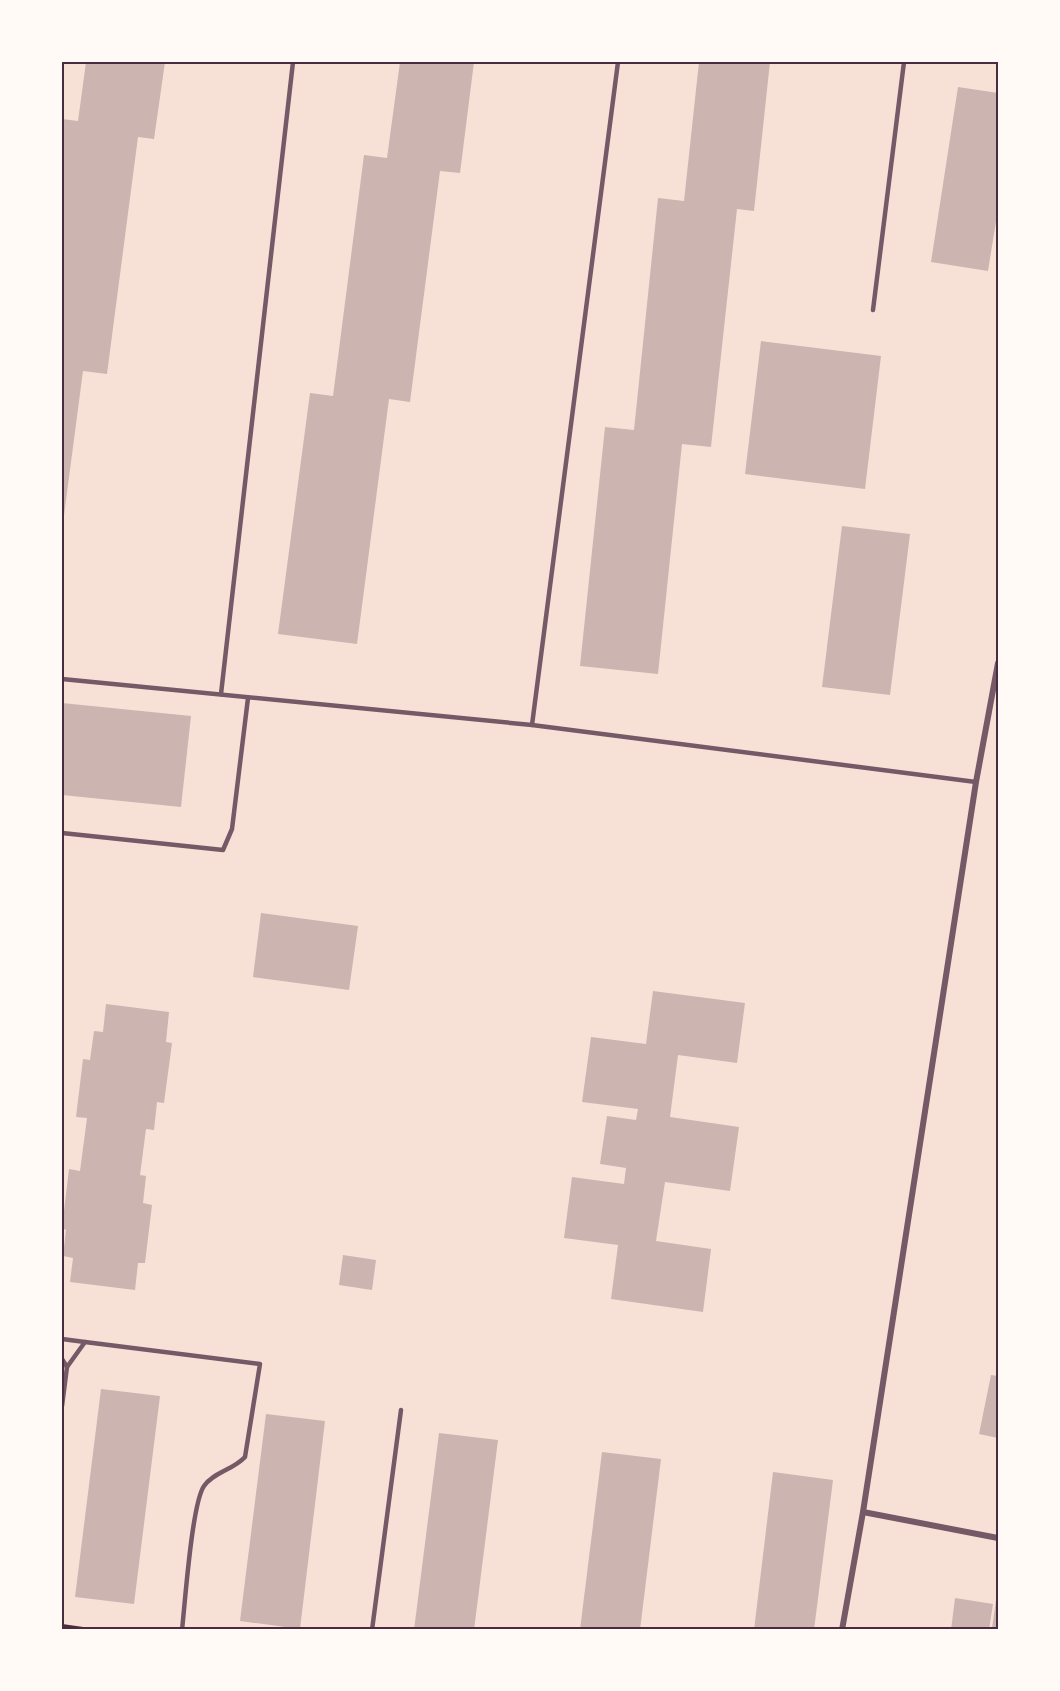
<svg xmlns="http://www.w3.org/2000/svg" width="1060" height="1691" font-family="Bitter,serif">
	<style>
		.building { fill: #ccb4b1 }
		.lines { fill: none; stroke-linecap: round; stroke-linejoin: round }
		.path { stroke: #4a2c40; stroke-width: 4 }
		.service { stroke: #755966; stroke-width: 4.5 }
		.minor { stroke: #755966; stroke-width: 6 }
		.neatline { fill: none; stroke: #4a2c40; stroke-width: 2 }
	</style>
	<rect width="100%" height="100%" fill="#f7e1d7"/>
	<g class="building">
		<path d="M 86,62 L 165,62 L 154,139 L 138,137 L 107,374 L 83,371 L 63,523 L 62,119 L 78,121 Z"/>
		<path d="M 400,62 L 474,62 L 460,173 L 440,171 L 410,402 L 389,399 L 357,644 L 278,634 L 310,393 L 333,396 L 364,155 L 387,158 Z"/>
		<path d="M 699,62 L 770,62 L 754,211 L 737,209 L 711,447 L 682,444 L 658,674 L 580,666 L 605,427 L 634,430 L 658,198 L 684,201 Z"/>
		<path d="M 958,87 L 998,93 L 998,209 L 988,271 L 931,262 Z"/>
		<path d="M 761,341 L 881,356 L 865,489 L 745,474 Z"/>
		<path d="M 842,526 L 910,534 L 890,695 L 822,687 Z"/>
		<path d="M 62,703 L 191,716 L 181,807 L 62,795 Z"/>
		<path d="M 261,913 L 358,926 L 349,990 L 253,977 Z"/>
		<path d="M 653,991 L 745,1003 L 737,1063 L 678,1055 L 670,1117 L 739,1127 L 730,1191 L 665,1182 L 656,1241 L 711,1249 L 703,1312 L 611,1299 L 618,1245 L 564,1238 L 572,1177 L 624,1184 L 626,1168 L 600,1164 L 607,1116 L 636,1120 L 638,1109 L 582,1102 L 591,1037 L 646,1044 Z"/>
		<path d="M 106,1004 L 169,1012 L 166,1042 L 172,1043 L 164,1103 L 157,1102 L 154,1130 L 146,1129 L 140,1175 L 146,1176 L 143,1203 L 152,1205 L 145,1263 L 138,1263 L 135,1290 L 70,1282 L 73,1258 L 63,1256 L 66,1230 L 62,1228 L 69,1169 L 80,1171 L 87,1118 L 76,1117 L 83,1059 L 90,1060 L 94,1031 L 103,1032 Z"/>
		<path d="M 343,1255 L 376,1260 L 372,1290 L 339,1285 Z"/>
		<path d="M 991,1375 L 998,1376 L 998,1438 L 979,1434 Z"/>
		<path d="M 101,1389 L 160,1396 L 134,1604 L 75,1597 Z"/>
		<path d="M 266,1414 L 325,1421 L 300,1629 L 240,1621 Z"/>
		<path d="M 439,1433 L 498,1440 L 474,1630 L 414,1630 Z"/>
		<path d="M 602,1452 L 661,1459 L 640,1630 L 580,1630 Z"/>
		<path d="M 773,1472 L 833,1480 L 814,1630 L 754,1630 Z"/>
		<path d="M 997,1593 L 998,1593 L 998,1629 L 992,1628 Z"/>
		<path d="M 955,1598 L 993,1604 L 989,1630 L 951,1630 Z"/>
	</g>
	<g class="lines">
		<path class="path" d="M 62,1626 L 90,1630"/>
		<g class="service">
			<path d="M 873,310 L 904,62"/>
			<path d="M 62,679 L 532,725 L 976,782"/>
			<path d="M 221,694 L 293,62"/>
			<path d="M 532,725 L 618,62"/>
			<path d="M 62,833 L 223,850 L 232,829 L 248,698"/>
			<path d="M 62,1339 L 85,1342"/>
			<path d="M 62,1359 L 67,1367 L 62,1406"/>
			<path d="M 67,1367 L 85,1342 L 260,1364 L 245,1457 C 233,1470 214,1472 204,1486 C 192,1503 185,1603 182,1630"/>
			<path d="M 372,1630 L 401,1410"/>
		</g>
		<g class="minor">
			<path d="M 863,1512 L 998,1538"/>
			<path d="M 842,1630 L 863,1512 L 976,782 L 998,663"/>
		</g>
	</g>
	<rect width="1060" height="1691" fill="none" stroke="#fffaf5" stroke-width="126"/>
	<rect x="63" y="63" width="934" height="1565" class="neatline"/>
</svg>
